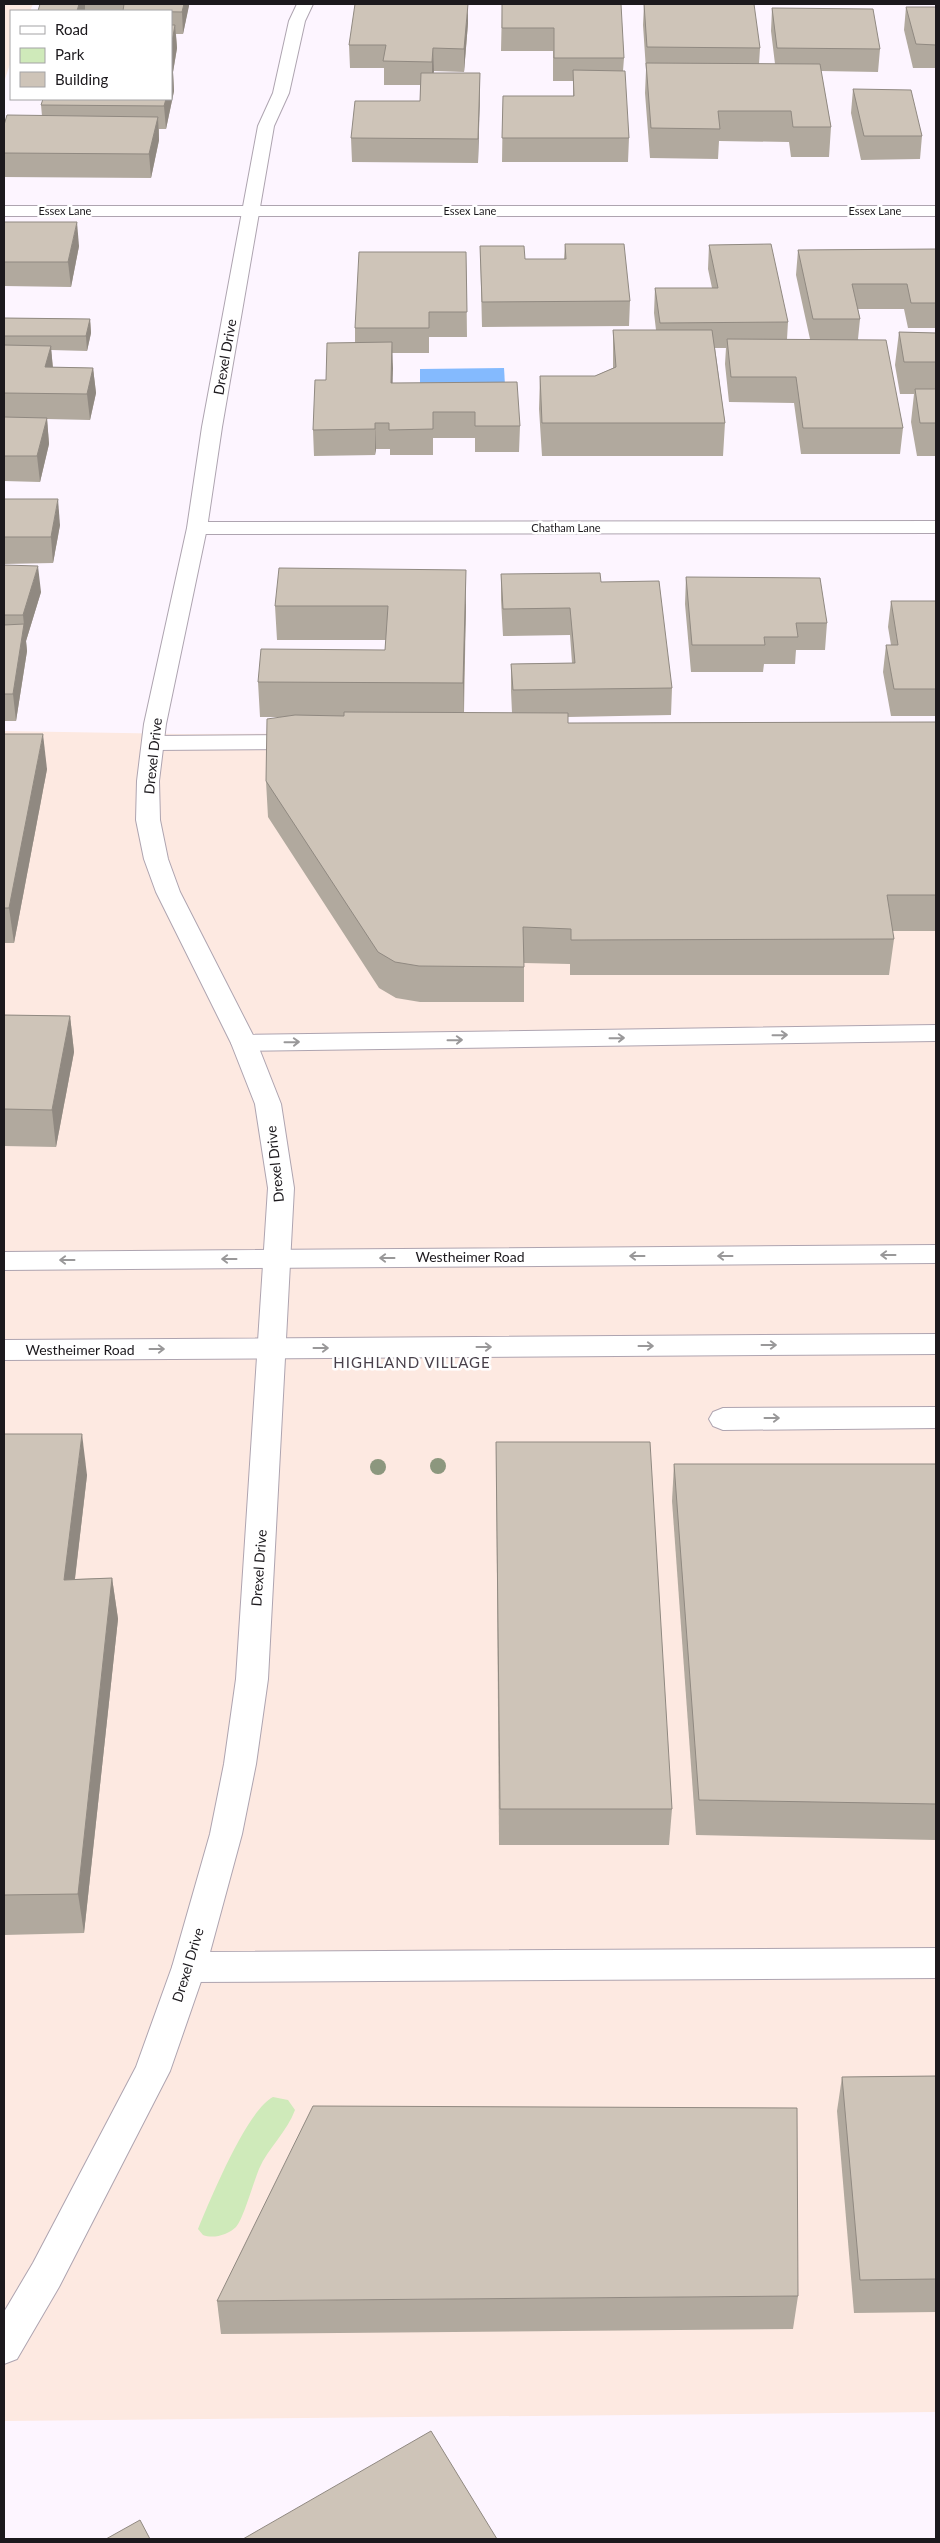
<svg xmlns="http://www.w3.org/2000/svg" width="940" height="2543" font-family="Lato,sans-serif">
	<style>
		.commercial { fill: #fde9e1 }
		.green { fill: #cfeaba }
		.water { fill: #84bafe }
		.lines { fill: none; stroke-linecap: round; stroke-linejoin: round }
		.lane-casing { stroke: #aea4b0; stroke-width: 2 }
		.street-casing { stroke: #aea4b0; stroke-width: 2 }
		.secondary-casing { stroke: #aea4b0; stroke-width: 2 }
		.primary-casing { stroke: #aea4b0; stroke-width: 2 }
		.lane { fill: #fff; fill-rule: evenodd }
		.street { fill: #fff; fill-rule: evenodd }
		.secondary { fill: #fff; fill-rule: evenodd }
		.primary { fill: #fff; fill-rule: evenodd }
		.tree { fill: #8c977e }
		.wall { fill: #b1a99e }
		.shaded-wall { fill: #908981 }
		.building { fill: #cec4b8; stroke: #908981 }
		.oneway { stroke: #999899 }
		.labels { text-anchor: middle; stroke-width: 5; stroke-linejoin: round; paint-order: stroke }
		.far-street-label { font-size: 11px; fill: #1c191d; stroke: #fff }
		.street-label { font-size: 14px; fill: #1c191d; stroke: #fff }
		.neighbourhood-label { font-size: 15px; letter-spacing: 1px; fill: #49414b; stroke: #fff }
	</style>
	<rect width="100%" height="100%" fill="#fdf5ff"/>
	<g class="commercial">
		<path d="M 4,4 L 33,4 L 30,11 L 11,11 L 11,61 L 4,82 Z"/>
		<path d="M 4,731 L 182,734 L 936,731 L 936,2412 L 4,2421 Z"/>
	</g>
	<path class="green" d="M 273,2097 L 288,2100 L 295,2110 C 287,2132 268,2148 259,2169 C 254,2181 243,2220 236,2227 C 228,2235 213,2239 203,2235 L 198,2229 C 210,2200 247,2110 273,2097 Z"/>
	<path class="water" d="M 504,368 L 505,385 L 420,385 L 420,369 Z"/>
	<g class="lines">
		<g class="lane-casing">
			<g id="lane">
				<path d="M 305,735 L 313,737 L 316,742 L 313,747 L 305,749 L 154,750 L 146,748 L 143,743 L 146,738 L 154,736 Z"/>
				<path d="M 936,1025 L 936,1041 L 244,1051 L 235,1049 L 231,1043 L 235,1037 L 244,1035 Z"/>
				<path d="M 936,1407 L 936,1428 L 723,1430 L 713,1426 L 709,1419 L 713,1412 L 723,1408 Z"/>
				<path d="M 936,1948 L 936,1978 L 189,1982 L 177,1977 L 172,1967 L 177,1957 L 189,1952 Z"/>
			</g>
		</g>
		<g class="street-casing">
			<g id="street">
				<rect x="4" y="206" width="932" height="10"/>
				<path d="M 936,521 L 936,533 L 197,534 L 190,532 L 187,528 L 190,524 L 197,522 Z"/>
			</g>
		</g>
		<g class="secondary-casing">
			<path id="secondary" d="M 297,4 L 313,4 L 305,21 L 289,93 L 274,126 L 222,427 L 207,528 L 166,724 L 159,781 L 160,820 L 168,859 L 180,892 L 257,1043 L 281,1104 L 294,1188 L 268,1679 L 256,1764 L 242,1834 L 206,1967 L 170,2071 L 59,2287 L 17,2359 L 4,2364 L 4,2312 L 33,2263 L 136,2067 L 172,1967 L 210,1834 L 224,1764 L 236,1679 L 268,1188 L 255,1104 L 231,1043 L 156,892 L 144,859 L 136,820 L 137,781 L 144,724 L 187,528 L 202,427 L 258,126 L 273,93 L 289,21 Z"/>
		</g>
		<g class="primary-casing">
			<g id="primary">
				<path d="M 936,1245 L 936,1263 L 4,1270 L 4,1252 Z"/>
				<path d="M 936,1334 L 936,1354 L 4,1360 L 4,1340 Z"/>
			</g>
		</g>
		<use href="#lane" class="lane"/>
		<use href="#street" class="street"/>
		<use href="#secondary" class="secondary"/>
		<use href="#primary" class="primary"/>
	</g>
	<g class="tree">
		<circle cx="438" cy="1466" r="8"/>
		<circle cx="378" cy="1467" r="8"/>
	</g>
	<g class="wall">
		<path d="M 40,4 L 189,4 L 183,34 L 176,34 L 177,48 L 173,72 L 174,91 L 166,129 L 159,129 L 159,140 L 151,178 L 4,177 L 4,125 L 42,116 L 41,105 L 171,99 L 171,11 L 38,11 Z"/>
		<path d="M 502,4 L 624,58 L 623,71 L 629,138 L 628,162 L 502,162 L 503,96 L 573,96 L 573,81 L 553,81 L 553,51 L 501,51 Z"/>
		<path d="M 644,4 L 760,48 L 759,64 L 775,64 L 771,31 L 772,8 L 880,49 L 878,72 L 821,71 L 831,127 L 829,157 L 791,157 L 789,142 L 719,141 L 718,159 L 650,158 L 645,93 L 646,70 L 643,25 Z"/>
		<path d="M 906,7 L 936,7 L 936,68 L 913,68 L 904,30 Z"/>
		<path d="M 468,23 L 464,72 L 434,71 L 433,73 L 480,73 L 478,163 L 352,162 L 351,138 L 420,101 L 420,85 L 384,85 L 384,68 L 350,68 L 349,45 Z"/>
		<path d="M 853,89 L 922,136 L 920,159 L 861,160 L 851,113 Z"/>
		<path d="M 4,222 L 79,246 L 71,287 L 4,286 Z"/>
		<path d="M 565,244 L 630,301 L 629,326 L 482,327 L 480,246 L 525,259 L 564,259 Z"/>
		<path d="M 709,245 L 788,322 L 787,339 L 810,339 L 796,275 L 798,250 L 936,249 L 936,328 L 908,328 L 904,309 L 858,309 L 860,319 L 858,339 L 903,428 L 900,454 L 801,454 L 794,403 L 729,402 L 725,364 L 726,348 L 715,348 L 725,423 L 723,456 L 542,456 L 539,409 L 540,376 L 595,376 L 613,368 L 613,330 L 656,330 L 654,313 L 655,288 L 712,288 L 708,269 Z"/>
		<path d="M 466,252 L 467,337 L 429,337 L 429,353 L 392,353 L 392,383 L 520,426 L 519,452 L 475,452 L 475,438 L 433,438 L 433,455 L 390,455 L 390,449 L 376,449 L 375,455 L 314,456 L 313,430 L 326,380 L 355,343 L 355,328 Z"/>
		<path d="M 4,318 L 90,319 L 91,333 L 87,351 L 51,350 L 53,367 L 93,368 L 96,393 L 90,420 L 47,419 L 49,444 L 40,482 L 4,481 Z"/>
		<path d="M 899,332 L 936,333 L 936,456 L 917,456 L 911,422 L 914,394 L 900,394 L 895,365 Z"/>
		<path d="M 4,499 L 60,525 L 53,563 L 4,564 Z"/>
		<path d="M 4,565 L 41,592 L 26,641 L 27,651 L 16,721 L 4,721 Z"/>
		<path d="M 501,574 L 601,582 L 672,688 L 671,715 L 568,717 L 568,723 L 936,722 L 936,931 L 892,931 L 894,939 L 889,975 L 570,975 L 570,964 L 524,963 L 524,1002 L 420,1002 L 396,998 L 379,988 L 268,817 L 266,781 L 280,717 L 260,717 L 258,682 L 385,650 L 386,640 L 277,640 L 275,606 L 466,604 L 464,713 L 512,713 L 511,691 L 511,664 L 572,663 L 570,635 L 503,636 L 501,600 Z"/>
		<path d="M 686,577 L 827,623 L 825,650 L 796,650 L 795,664 L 764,664 L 763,672 L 691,672 L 685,604 Z"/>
		<path d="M 891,601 L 936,601 L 936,716 L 891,716 L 883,672 L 886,645 L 891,645 L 888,627 Z"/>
		<path d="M 4,734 L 47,769 L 14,943 L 4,943 Z"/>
		<path d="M 4,1015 L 70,1016 L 74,1052 L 56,1147 L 4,1146 Z"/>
		<path d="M 4,1434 L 87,1475 L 75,1579 L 112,1578 L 118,1619 L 84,1933 L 4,1935 Z"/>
		<path d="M 496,1442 L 672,1809 L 669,1845 L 499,1845 Z"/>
		<path d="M 674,1464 L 936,1464 L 936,1840 L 696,1835 L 672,1501 Z"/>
		<path d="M 936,2076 L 936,2312 L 854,2313 L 837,2111 L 842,2077 Z"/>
		<path d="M 798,2296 L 793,2329 L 221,2334 L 217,2301 Z"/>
	</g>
	<g class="shaded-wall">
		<path d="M 79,4 L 85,4 L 85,11 L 77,11 Z"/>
		<path d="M 184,4 L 189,4 L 189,6 L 183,34 L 182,12 Z"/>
		<path d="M 468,4 L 468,23 L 464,72 L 464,49 Z"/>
		<path d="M 175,25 L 177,48 L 173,72 L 174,91 L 166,129 L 164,106 L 166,99 L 171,99 L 171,47 Z"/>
		<path d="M 433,48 L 434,71 L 432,85 L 432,62 Z"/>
		<path d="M 480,73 L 480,96 L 478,163 L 478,139 Z"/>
		<path d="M 158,117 L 159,140 L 151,178 L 149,154 Z"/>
		<path d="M 77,222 L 79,246 L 71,287 L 68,262 Z"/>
		<path d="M 90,319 L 91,333 L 87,351 L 86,336 Z"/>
		<path d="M 392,342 L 393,368 L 392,409 L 391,383 Z"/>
		<path d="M 51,346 L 53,371 L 45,367 Z"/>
		<path d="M 93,368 L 96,393 L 90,420 L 87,394 Z"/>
		<path d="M 47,418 L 49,444 L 40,482 L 37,456 Z"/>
		<path d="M 375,423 L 376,449 L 375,455 Z"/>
		<path d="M 58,499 L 60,525 L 53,563 L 51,537 Z"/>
		<path d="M 38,566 L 41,592 L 26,641 L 27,651 L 16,721 L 13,694 L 24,625 L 23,615 Z"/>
		<path d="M 466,570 L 466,604 L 463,718 L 463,683 Z"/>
		<path d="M 43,734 L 47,769 L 14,943 L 9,908 Z"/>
		<path d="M 70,1016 L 74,1052 L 56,1147 L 52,1110 Z"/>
		<path d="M 82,1434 L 87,1475 L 70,1620 L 64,1580 Z"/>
		<path d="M 112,1578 L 118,1619 L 84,1933 L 78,1894 Z"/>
	</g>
	<g class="building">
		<path d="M 40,4 L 79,4 L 77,11 L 38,11 Z"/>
		<path d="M 124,4 L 184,4 L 182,12 L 123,11 Z"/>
		<path d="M 355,4 L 468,4 L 464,49 L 433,48 L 432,62 L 383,61 L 386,45 L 349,45 Z"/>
		<path d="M 502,4 L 621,4 L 624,58 L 554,58 L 554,28 L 502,28 Z"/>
		<path d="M 644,4 L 754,4 L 760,48 L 647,47 Z"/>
		<path d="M 906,7 L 936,7 L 936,45 L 916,44 Z"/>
		<path d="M 772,8 L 873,9 L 880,49 L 777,48 Z"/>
		<path d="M 171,25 L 175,25 L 171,47 Z"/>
		<path d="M 646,63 L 820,64 L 831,127 L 793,127 L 791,111 L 718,111 L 720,129 L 651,128 Z"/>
		<path d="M 573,70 L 625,71 L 629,138 L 502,138 L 503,96 L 574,96 Z"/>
		<path d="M 421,73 L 480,73 L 478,139 L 351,138 L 355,101 L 420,101 Z"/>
		<path d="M 853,89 L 911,90 L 922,136 L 864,136 Z"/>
		<path d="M 43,99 L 166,99 L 164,106 L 41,105 Z"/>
		<path d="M 7,115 L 158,117 L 149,154 L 4,153 L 4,125 Z"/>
		<path d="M 4,222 L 77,222 L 68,262 L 4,262 Z"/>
		<path d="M 565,244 L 624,244 L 630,301 L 482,302 L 480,246 L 524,246 L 525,259 L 566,259 Z"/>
		<path d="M 771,244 L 788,322 L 660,323 L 655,288 L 718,288 L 709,245 Z"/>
		<path d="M 936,249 L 936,303 L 911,303 L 907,284 L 852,284 L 860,319 L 813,319 L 798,250 Z"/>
		<path d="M 359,252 L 466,252 L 467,312 L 429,312 L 429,328 L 355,328 Z"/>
		<path d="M 4,318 L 90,319 L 86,336 L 4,336 Z"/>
		<path d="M 613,330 L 712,330 L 725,423 L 542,423 L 540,376 L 595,376 L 616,367 Z"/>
		<path d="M 899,332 L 936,333 L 936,362 L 904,362 Z"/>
		<path d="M 727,339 L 886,340 L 903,428 L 803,428 L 796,377 L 731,377 Z"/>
		<path d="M 392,342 L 391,383 L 517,382 L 520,426 L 475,426 L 475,412 L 433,412 L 433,429 L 389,430 L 389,423 L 375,423 L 375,429 L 313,430 L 315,380 L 326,380 L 327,343 Z"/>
		<path d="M 4,345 L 51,346 L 45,367 L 93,368 L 87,394 L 4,393 Z"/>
		<path d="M 915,389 L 936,389 L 936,423 L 920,423 Z"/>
		<path d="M 4,417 L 47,418 L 37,456 L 4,456 Z"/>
		<path d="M 4,499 L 58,499 L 51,537 L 4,537 Z"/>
		<path d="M 4,565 L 38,566 L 23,615 L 4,615 Z"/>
		<path d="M 279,568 L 466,570 L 463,683 L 258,682 L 261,649 L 385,650 L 388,606 L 275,606 Z"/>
		<path d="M 600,573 L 601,582 L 659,581 L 672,688 L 513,690 L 511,664 L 575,663 L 570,608 L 503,609 L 501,574 Z"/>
		<path d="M 686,577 L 820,578 L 827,623 L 796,623 L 798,637 L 764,637 L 765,645 L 692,645 Z"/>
		<path d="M 891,601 L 936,601 L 936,689 L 894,689 L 886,645 L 898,645 Z"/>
		<path d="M 24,624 L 13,694 L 4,694 L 4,625 Z"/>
		<path d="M 344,712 L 568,713 L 568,723 L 936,722 L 936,895 L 887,895 L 894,939 L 571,940 L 571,929 L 523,927 L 524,967 L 419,966 L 395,962 L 378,952 L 266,781 L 267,719 L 295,715 L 344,716 Z"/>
		<path d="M 4,734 L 43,734 L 9,908 L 4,908 Z"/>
		<path d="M 4,1015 L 70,1016 L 52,1110 L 4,1109 Z"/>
		<path d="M 4,1434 L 82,1434 L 64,1580 L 112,1578 L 78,1894 L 4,1895 Z"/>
		<path d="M 496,1442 L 650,1442 L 672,1809 L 500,1809 Z"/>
		<path d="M 674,1464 L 936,1464 L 936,1804 L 699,1800 Z"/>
		<path d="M 936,2076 L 936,2279 L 860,2280 L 842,2077 Z"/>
		<path d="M 313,2106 L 797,2108 L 798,2296 L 217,2301 Z"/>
		<path d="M 431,2431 L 497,2539 L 243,2539 Z"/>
		<path d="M 140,2520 L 150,2539 L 106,2539 Z"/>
	</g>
	<defs><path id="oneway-shaft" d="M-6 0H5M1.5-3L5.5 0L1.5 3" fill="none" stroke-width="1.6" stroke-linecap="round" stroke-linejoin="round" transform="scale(1.25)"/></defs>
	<g class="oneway">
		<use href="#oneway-shaft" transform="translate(780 1035) rotate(-1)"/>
		<use href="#oneway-shaft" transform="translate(617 1038) rotate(-1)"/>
		<use href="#oneway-shaft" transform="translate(455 1040) rotate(-1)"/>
		<use href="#oneway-shaft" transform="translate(292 1042) rotate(-1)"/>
		<use href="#oneway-shaft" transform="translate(888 1255) rotate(180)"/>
		<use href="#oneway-shaft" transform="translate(637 1256) rotate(180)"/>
		<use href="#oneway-shaft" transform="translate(725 1256) rotate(180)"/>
		<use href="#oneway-shaft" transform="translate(387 1258) rotate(180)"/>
		<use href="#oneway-shaft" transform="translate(229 1259) rotate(180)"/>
		<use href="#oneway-shaft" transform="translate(67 1260) rotate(180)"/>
		<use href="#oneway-shaft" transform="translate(769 1345)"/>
		<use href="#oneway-shaft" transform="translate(646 1346)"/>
		<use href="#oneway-shaft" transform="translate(484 1347)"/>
		<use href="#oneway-shaft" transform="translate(321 1348)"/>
		<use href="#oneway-shaft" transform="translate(157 1349)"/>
		<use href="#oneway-shaft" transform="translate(772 1418)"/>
	</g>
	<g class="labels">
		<g class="far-street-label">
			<text x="65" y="215">Essex Lane</text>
			<text x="470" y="215">Essex Lane</text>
			<text x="875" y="215">Essex Lane</text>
			<text x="566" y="532">Chatham Lane</text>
		</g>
		<g class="street-label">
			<text transform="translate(225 357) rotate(-80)" y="5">Drexel Drive</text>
			<text transform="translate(153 756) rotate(-84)" y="5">Drexel Drive</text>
			<text transform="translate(275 1164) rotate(-96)" y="5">Drexel Drive</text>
			<text x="470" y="1262">Westheimer Road</text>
			<text x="80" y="1355">Westheimer Road</text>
			<text transform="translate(259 1568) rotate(-86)" y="5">Drexel Drive</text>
			<text transform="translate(188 1965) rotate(-73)" y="5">Drexel Drive</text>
		</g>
		<g class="neighbourhood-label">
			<text x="412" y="1368">HIGHLAND VILLAGE</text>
		</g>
	</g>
	<rect width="940" height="2543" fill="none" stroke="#1c191d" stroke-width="10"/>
	<rect x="10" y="10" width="162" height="90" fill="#ffffff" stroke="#a4a3a5"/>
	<rect x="20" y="26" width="25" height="8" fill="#ffffff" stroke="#a4a3a5"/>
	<text x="55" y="35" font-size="15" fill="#1c191d">Road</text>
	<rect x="20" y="48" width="25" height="15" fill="#cfeaba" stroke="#a4a3a5"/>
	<text x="55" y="60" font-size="15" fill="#1c191d">Park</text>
	<rect x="20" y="72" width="25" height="15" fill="#cec4b8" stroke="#a4a3a5"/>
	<text x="55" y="85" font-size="15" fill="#1c191d">Building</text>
</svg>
